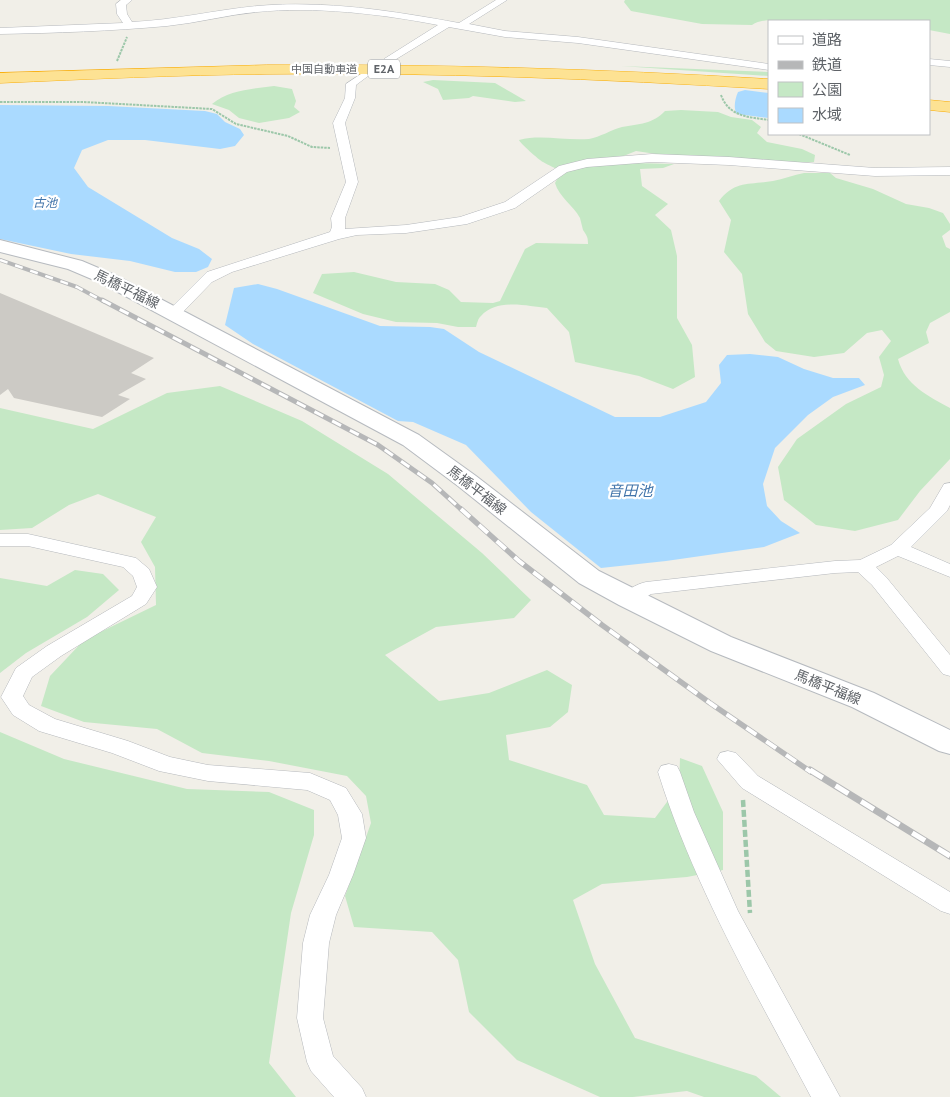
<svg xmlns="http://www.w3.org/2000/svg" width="950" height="1097" font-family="'PT Sans','Noto Sans JP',sans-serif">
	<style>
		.green { fill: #c5e8c5 }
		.water { fill: #aadaff }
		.building { fill: #cccac5 }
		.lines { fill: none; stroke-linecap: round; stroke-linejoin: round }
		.street-casing { stroke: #b5b8bc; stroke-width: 1 }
		.secondary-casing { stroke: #b6babf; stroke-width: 2 }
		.highway-casing { stroke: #f9ab00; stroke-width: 1 }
		.path-far1 { stroke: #9cc7a9; stroke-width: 2; stroke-dasharray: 2.5 1; stroke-linecap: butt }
		.path { stroke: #9cc7a9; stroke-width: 4.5; stroke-dasharray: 7 3; stroke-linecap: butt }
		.street { fill: #fff; fill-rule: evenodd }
		.secondary { fill: #fff; fill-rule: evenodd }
		.highway { fill: #fde293; fill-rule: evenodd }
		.rail-far3-casing { stroke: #b6b7b8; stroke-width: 4 }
		.rail-far2-casing { stroke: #b6b7b8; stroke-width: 5 }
		.rail-far1-casing { stroke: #b6b7b8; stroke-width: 5.5 }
		.rail-casing { stroke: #b6b7b8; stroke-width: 7 }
		.rail-far3 { stroke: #fff; stroke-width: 2.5; stroke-dasharray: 8; stroke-linecap: butt }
		.rail-far2 { stroke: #fff; stroke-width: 3; stroke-dasharray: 10; stroke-linecap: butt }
		.rail-far1 { stroke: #fff; stroke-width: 4; stroke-dasharray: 12; stroke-linecap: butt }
		.rail { stroke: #fff; stroke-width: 5; stroke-dasharray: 15; stroke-linecap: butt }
		.labels { text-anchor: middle; stroke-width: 4.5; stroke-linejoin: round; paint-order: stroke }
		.far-street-label { font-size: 11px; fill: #5f6368; stroke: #fff }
		.shield { fill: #fff; stroke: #8f9295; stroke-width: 1 }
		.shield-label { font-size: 12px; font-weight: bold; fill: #5f6368 }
		.far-water-label { font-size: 12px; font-style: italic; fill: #4174aa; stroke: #fff }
		.street-label { font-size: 14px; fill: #5f6368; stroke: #fff }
		.water-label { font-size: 15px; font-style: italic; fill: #4174aa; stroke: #fff }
	</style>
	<rect width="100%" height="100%" fill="#f1efe8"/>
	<g class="green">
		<path d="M 625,0 L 950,0 L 950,34 L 929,30 L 929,21 L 836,21 C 823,18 813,21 800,21 C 784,22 766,16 752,25 L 702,24 L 631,11 L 624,2 Z"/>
		<path d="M 621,66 L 769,72 L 769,76 Z"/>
		<path d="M 433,80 L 495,83 L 526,101 L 515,102 L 473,96 L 469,98 L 443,100 L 438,89 L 423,82 Z"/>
		<path d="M 274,86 L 292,89 L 296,101 L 294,107 L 300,112 L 289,118 L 259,123 L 239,118 L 229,110 L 212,104 C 229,90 252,89 274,86 Z"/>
		<path d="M 681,110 L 718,112 L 731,117 L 752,120 L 761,127 L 757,133 L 767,142 L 802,149 L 815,155 L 814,162 L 787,163 L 656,154 L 636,151 L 621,157 L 634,163 L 674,164 L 663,168 L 640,169 L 642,186 L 668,204 L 655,215 L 671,230 L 677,256 L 677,318 L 692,345 L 695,377 L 673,389 L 639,376 L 575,362 L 569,332 L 547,308 C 527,306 497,298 481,316 C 478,318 477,324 476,327 L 458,327 L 437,323 L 396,322 L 363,314 L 313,293 L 322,274 L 354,272 L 396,282 L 435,284 L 449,290 L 461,302 L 493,303 L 500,301 L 525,249 L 536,243 L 588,244 C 588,237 587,236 583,230 C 582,226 581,222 580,218 C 573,205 559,197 555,183 L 561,172 C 555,167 549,166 543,162 C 539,160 520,143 519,140 C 541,134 565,141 589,139 C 600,137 611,130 622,127 C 639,124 653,124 665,111 Z"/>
		<path d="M 804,173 L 830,173 L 836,178 L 873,189 L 906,204 L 929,208 L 943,213 L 950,224 L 950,230 L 942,236 L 946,247 L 950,249 L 950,312 L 930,323 L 926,332 L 929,343 L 898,359 C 905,385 928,396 950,408 L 950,459 L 920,491 L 898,520 L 855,531 L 816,525 L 784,500 L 778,467 L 797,439 L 846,404 L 881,387 L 884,375 L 879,357 L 891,341 L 882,330 L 867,333 L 844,353 L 814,357 L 776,351 L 765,342 L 748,314 L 742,274 L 724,252 L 731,220 L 719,201 C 735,180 750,185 773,181 C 783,179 794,175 804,173 Z"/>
		<path d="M 220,386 L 302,421 L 388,474 L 482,553 L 531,600 L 514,618 L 436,627 L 385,655 L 439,701 L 489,693 L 547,670 L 572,685 L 568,712 L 550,727 L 506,735 L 509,760 L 587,785 L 604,815 L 655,818 L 679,786 L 680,758 L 702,766 L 723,812 L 723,870 L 687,877 L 602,884 L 573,900 L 595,964 L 635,1038 L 756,1076 L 781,1097 L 704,1097 L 687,1091 L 633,1097 L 600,1097 L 517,1060 L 469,1012 L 458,960 L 432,932 L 354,927 L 345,896 L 371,823 L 366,796 L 347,776 L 269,761 L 202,753 L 157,729 L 84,722 L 41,706 L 50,676 L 84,640 L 156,605 L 155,567 L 141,542 L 156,517 L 98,494 L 69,505 L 32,528 L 0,530 L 0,408 L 93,429 L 167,393 Z"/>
		<path d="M 75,570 L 103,574 L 119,590 L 87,617 L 26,653 L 0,673 L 0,578 L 47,586 Z"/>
		<path d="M 0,732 L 64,759 L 187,789 L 269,792 L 314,810 L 314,835 L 291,913 L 269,1063 L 296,1097 L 0,1097 Z"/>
	</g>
	<g class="water">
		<path d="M 745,90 L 769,93 L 769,118 L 737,114 C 733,108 735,99 738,92 Z"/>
		<path d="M 0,105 L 108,106 L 205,111 L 217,114 L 225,122 L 240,129 L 244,135 L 235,146 L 220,149 L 145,140 L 108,140 L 82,150 L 74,168 L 88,187 L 172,238 L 199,249 L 212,259 L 208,267 L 196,272 L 175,272 L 130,261 L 71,254 L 0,239 Z"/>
		<path d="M 258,284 L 277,289 L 380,326 L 430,327 L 444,329 L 479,352 L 615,417 L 660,417 L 706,402 L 721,383 L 719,365 L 727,355 L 750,354 L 778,357 L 804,369 L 833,378 L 859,378 L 865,385 L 833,397 L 808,415 L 775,448 L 763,484 L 767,506 L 781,521 L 800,533 L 764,547 L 666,561 L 601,568 L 531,512 L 466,445 L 413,422 L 398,421 L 253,344 L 225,325 L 234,288 Z"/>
	</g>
	<path class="building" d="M 0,293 L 154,358 L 131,373 L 146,379 L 118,395 L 130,399 L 102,417 L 14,398 L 8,389 L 0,395 Z"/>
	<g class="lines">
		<g class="street-casing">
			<g id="street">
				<path d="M 121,0 L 132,0 L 126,5 L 127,14 L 132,22 C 175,20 215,10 257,6 C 325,0 393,11 459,23 L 496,0 L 507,0 L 469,24 L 505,31 L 578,37 L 769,64 L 769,70 L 578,43 L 505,37 L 449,27 L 388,64 L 384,63 L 383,61 L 384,59 L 438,25 C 382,14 313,6 257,12 C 226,15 197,23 167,26 C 111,31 56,33 0,34 L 0,28 L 123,23 L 117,14 L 116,4 Z"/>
				<path d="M 929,59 L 950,61 L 950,67 L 929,65 Z"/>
				<path d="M 367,70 L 372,73 L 356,85 L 355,98 L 345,123 L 358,182 L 345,218 L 345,229 L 406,225 L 460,217 L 505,202 L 559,166 L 587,159 L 652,154 L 729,157 L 875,168 L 950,167 L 950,175 L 875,176 L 729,165 L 652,162 L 587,167 L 567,172 L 515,208 L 467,224 L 406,233 L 357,235 L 339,239 L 232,272 L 212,282 L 179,316 L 169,316 L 167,313 L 169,310 L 207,272 L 330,232 L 332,227 L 331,218 L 346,182 L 333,123 L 345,98 L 346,84 Z"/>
				<path d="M 950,483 L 950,505 L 947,511 L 911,547 L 950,564 L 950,577 L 898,556 L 876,567 L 886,577 L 950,655 L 950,676 L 943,674 L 872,585 L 858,572 L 835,573 L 651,594 C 641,600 634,607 622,603 L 619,599 C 625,591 636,584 646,582 L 835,561 L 860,560 L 891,545 L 930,508 L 944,484 Z"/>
				<path d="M 0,534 L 28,534 L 136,558 L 149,569 L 157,587 L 146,604 L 61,656 L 32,677 L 23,696 L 29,705 L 55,719 L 128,741 L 170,757 L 208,765 L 310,773 L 346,788 L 362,814 L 366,838 L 353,875 L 336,915 L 329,943 L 323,1018 L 333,1056 L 362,1088 L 366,1097 L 334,1097 L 311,1071 L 307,1062 L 297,1018 L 303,943 L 310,915 L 329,875 L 342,838 L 338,815 L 330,800 L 307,790 L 208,781 L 159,771 L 112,753 L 39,731 L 13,715 L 1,697 L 16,668 L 47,646 L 132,596 L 137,587 L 133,576 L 123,567 L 28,546 L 0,546 Z"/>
				<path d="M 728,751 L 736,753 L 758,776 L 950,892 L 950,914 L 941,911 L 742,788 L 717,759 L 720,753 Z"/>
				<path d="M 669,764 L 677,766 L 680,772 L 694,812 L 738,911 L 840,1097 L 811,1097 C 755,991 694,887 658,772 L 661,766 Z"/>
			</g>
		</g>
		<g class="secondary-casing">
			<path id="secondary" d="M 0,240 L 82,261 L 115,275 L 419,435 L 476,476 L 599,571 L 731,637 L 874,693 L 950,730 L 950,754 L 939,751 L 852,707 L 711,651 L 619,605 L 579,583 L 458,486 L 403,445 L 101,283 L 68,269 L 0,252 Z"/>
		</g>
		<g class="highway-casing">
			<g id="highway">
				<path d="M 267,65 C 434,64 602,69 769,79 L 769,89 C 602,79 434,72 267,74 C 178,75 89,79 0,83 L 0,73 Z"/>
				<path d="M 929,100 L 950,102 L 950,112 L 929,110 Z"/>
			</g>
		</g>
		<g class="path-far1">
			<path d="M 117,61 L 127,37"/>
			<path d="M 721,95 C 729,117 749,117 769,120"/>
			<path d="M 0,102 L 84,102 L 212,109 L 236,124 L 288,136 L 312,147 L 330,148"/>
			<path d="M 799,134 L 850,155"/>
		</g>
		<path class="path" d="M 743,800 L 750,913"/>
		<use href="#street" class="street"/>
		<use href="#secondary" class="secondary"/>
		<use href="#highway" class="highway"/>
		<g class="rail-far3-casing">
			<path id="rail-far3" d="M 0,260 L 77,287 L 105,302"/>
		</g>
		<g class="rail-far2-casing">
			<path id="rail-far2" d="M 102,300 L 378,445 L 432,483 L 463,511"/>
		</g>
		<g class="rail-far1-casing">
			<path id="rail-far1" d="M 461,509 L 519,561 L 602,625 L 710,703 L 811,772"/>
		</g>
		<g class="rail-casing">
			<path id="rail" d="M 810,770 L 950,856"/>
		</g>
		<use href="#rail-far3" class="rail-far3"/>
		<use href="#rail-far2" class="rail-far2"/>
		<use href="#rail-far1" class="rail-far1"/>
		<use href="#rail" class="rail"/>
	</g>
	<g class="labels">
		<g class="far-street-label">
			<text x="324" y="73">中国自動車道</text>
		</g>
		<rect class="shield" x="368" y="59.5" width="32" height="19" rx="4"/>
		<g class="shield-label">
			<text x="384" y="73">E2A</text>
		</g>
		<g class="far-water-label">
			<text x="45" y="207">古池</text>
		</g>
		<g class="street-label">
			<text transform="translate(127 289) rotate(26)" y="5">馬橋平福線</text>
			<text transform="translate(477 490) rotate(38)" y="5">馬橋平福線</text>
			<text transform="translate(828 687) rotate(22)" y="5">馬橋平福線</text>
		</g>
		<g class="water-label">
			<text x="630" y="496">音田池</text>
		</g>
	</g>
	<rect x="768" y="20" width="162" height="115" fill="#ffffff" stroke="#bfc1c3"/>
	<rect x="778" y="36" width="25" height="8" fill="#ffffff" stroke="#bfc1c3"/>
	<text x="812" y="45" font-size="15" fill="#5f6368">道路</text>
	<rect x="778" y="61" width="25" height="8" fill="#b6b7b8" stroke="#bfc1c3"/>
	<text x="812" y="70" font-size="15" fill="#5f6368">鉄道</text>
	<rect x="778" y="82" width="25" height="15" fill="#c5e8c5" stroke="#bfc1c3"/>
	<text x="812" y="95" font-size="15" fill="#5f6368">公園</text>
	<rect x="778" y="108" width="25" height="15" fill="#aadaff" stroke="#bfc1c3"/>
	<text x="812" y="120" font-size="15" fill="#5f6368">水域</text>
</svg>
